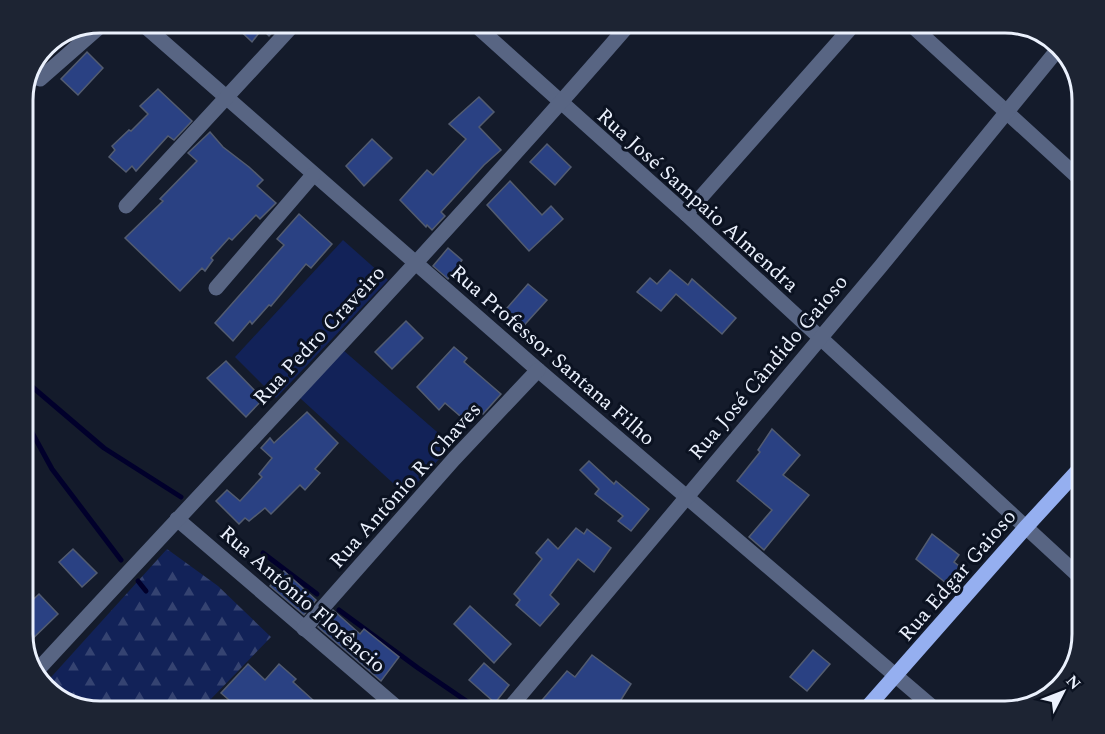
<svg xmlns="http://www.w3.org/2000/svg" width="1105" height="734" font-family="Spectral,serif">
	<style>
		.green { fill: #122258 }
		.forest { fill: url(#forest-firs) }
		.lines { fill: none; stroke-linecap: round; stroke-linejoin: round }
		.stream { stroke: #01002b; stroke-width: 5 }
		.building { fill: #2a4183; stroke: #535c70; stroke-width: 1.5 }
		.minor { stroke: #586583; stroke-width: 15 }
		.major { stroke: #95aff0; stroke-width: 15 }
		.labels { text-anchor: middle; stroke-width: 6; stroke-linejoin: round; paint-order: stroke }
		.street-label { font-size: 21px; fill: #ebf1fd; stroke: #0b1221 }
		.rim { fill: none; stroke: #ebf1fd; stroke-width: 3 }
	</style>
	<defs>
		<pattern id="forest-firs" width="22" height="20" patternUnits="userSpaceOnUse" patternTransform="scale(1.5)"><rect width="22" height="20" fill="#122258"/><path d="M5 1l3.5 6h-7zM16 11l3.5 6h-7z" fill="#354371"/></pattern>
	</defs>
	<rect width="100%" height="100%" fill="#141b2b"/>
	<g class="green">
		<path d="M 343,240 L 388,280 L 276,398 L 235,357 Z"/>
		<path d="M 343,350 L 452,445 L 406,495 L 300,398 Z"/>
	</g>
	<path class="forest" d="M 167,549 L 218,586 L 271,637 L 210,700 L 217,711 L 100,711 L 57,698 L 44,685 Z"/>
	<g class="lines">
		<g class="stream">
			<path d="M 23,379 L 104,448 L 181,497"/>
			<path d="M 23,416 L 52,469 L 121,560"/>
			<path d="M 263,553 L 317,594"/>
			<path d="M 138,581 L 146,591"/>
			<path d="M 339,610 L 418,668 L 481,711"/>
		</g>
	</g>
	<g class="building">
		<path d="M 231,22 L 282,22 L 269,36 L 262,29 L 252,42 Z"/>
		<path d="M 87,52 L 103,68 L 78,95 L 61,79 Z"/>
		<path d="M 158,89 L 192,121 L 174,140 L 168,136 L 136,171 L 132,166 L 126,172 L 109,157 L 115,150 L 112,146 L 129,130 L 131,131 L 148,114 L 140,106 Z"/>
		<path d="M 479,97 L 494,112 L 479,127 L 501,150 L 484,165 L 441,212 L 445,216 L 432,230 L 427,225 L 426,227 L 400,200 L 427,170 L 433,175 L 466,139 L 449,124 Z"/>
		<path d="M 210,132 L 223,147 L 249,167 L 263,180 L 257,186 L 276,203 L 260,219 L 256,215 L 232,240 L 229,238 L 211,258 L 213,260 L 205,271 L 202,268 L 180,291 L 125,238 L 163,201 L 160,199 L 197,161 L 188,153 Z"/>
		<path d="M 372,139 L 392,158 L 364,186 L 346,166 Z"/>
		<path d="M 547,144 L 571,167 L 555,185 L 530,162 Z"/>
		<path d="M 510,181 L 542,215 L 551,206 L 563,219 L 529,251 L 487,205 Z"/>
		<path d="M 299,214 L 332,244 L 311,268 L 306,264 L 271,306 L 269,305 L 252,324 L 250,321 L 233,341 L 215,323 L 284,245 L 277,239 Z"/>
		<path d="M 448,248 L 462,260 L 448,279 L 433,266 Z"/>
		<path d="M 670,270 L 688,285 L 692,279 L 736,318 L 722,334 L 676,294 L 661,311 L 637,292 L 650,278 L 657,284 Z"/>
		<path d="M 528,284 L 547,300 L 519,331 L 501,315 Z"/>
		<path d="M 406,321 L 423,338 L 392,369 L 375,352 Z"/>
		<path d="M 454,347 L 467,358 L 464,362 L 501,394 L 483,414 L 477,409 L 467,422 L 445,403 L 439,410 L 417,387 Z"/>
		<path d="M 226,361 L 263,399 L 246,417 L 207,378 Z"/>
		<path d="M 307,412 L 338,443 L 315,469 L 320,473 L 305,490 L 300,485 L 271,514 L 265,508 L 249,521 L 245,518 L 239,524 L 216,501 L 227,490 L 240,501 L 262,477 L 259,474 L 272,458 L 261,448 L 270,438 L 274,443 Z"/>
		<path d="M 772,429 L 800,455 L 783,475 L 809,495 L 764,550 L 749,537 L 772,510 L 737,481 L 760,452 L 758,450 Z"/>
		<path d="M 589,461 L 614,484 L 616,481 L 649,509 L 631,531 L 618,521 L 623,516 L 595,494 L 599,489 L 580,470 Z"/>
		<path d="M 576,528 L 584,534 L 587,529 L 611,548 L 594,572 L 578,559 L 550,595 L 559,604 L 540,626 L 516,605 L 520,600 L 514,594 L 542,559 L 536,553 L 548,539 L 558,549 Z"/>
		<path d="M 932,534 L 959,555 L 954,562 L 968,573 L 956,591 L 916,559 Z"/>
		<path d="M 73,549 L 97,573 L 82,587 L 59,562 Z"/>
		<path d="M 284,571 L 316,600 L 304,615 L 270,586 Z"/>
		<path d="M 39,594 L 58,614 L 25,646 L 23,639 L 23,609 Z"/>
		<path d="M 470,606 L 511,644 L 494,663 L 454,624 Z"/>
		<path d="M 333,610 L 360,634 L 364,629 L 399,657 L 381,681 L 318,627 Z"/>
		<path d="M 813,650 L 830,664 L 807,691 L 790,677 Z"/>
		<path d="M 592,655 L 631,684 L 614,711 L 544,711 L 537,706 L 567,671 L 575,677 Z"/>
		<path d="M 484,663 L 509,685 L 495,703 L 469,680 Z"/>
		<path d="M 248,664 L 265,680 L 279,664 L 296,679 L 293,682 L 313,700 L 311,703 L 322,711 L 219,711 L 229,700 L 221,693 Z"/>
	</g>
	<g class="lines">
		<g class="minor">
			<path d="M 136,22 L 146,27 L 538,370 L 937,711"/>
			<path d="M 472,22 L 686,214 L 1082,579"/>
			<path d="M 908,22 L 1082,181"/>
			<path d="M 40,79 L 105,22"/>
			<path d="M 126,206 L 296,22"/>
			<path d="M 686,214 L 856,22"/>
			<path d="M 216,288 L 313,175"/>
			<path d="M 177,519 L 401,711"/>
			<path d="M 304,629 L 454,459 L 538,370"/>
			<path d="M 34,674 C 234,457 438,245 631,22"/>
			<path d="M 507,711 L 881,266 L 1059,48"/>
		</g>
		<path class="major" d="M 864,711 L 1026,527 L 1082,466"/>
	</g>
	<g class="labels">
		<g class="street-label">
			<text transform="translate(698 200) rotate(42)" y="7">Rua José Sampaio Almendra</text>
			<text transform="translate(319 335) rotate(-47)" y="7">Rua Pedro Craveiro</text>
			<text transform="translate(553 355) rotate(41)" y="7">Rua Professor Santana Filho</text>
			<text transform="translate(768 367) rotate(-50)" y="7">Rua José Cândido Gaioso</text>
			<text transform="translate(405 485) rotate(-48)" y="7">Rua Antônio R. Chaves</text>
			<text transform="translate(957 575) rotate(-49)" y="7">Rua Edgar Gaioso</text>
			<text transform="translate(303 599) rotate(41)" y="7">Rua Antônio Florêncio</text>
		</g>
	</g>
	<path d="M0 0H1105V734H0ZM100 33H1005A67 67 0 0 1 1072 100V634A67 67 0 0 1 1005 701H100A67 67 0 0 1 33 634V100A67 67 0 0 1 100 33Z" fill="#1d2433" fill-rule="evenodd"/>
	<path class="rim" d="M100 33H1005A67 67 0 0 1 1072 100V634A67 67 0 0 1 1005 701H100A67 67 0 0 1 33 634V100A67 67 0 0 1 100 33Z"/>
	<g transform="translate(1063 692) rotate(48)" stroke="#0b1221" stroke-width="4.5" paint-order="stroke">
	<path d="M0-4.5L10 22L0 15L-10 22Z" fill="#ebf1fd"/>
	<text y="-9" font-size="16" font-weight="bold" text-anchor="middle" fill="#ebf1fd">N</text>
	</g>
</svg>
